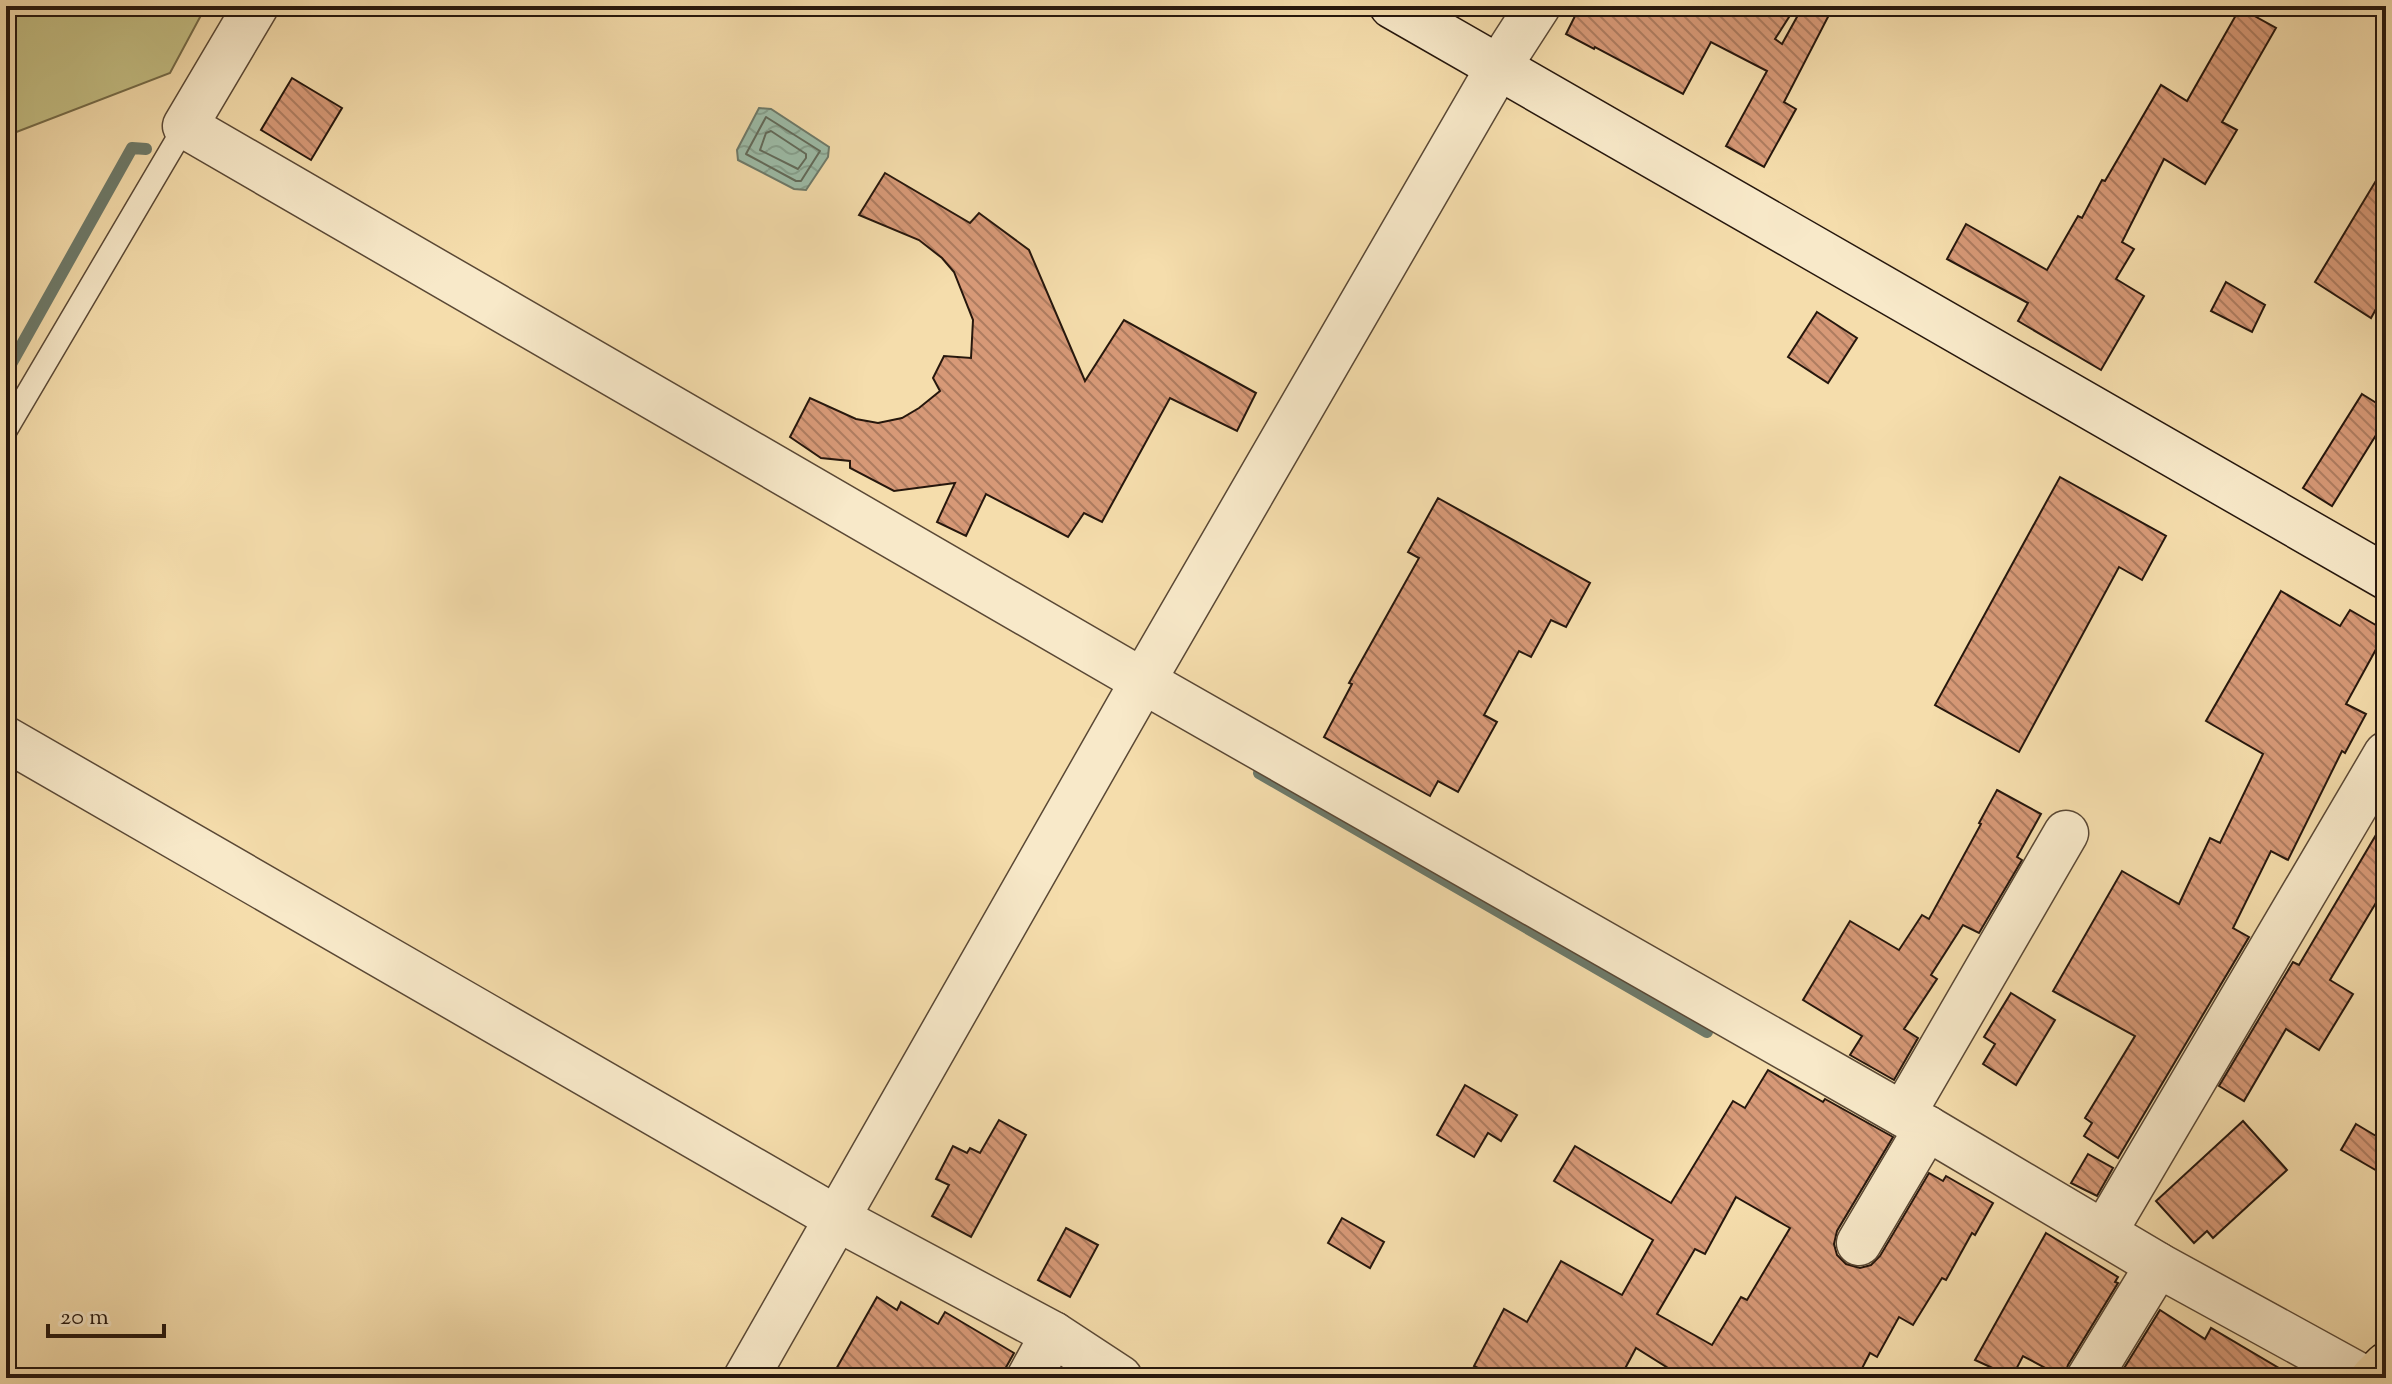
<svg xmlns="http://www.w3.org/2000/svg" width="2392" height="1384" font-family="'Sorts Mill Goudy',serif">
	<style>
		.grass { fill: #c4bf84; stroke: #756b48; stroke-width: 2 }
		.water { fill: url(#water-waves); stroke: #6d7a6a; stroke-width: 2 }
		.lines { fill: none; stroke-linecap: round; stroke-linejoin: round }
		.shore { stroke: #616a5a; stroke-width: 2 }
		.stream { stroke: #6d7a6a; stroke-width: 12 }
		.building { fill: url(#building-back-hatch); stroke: #26170d; stroke-width: 2; fill-rule: evenodd }
		.lane-casing { stroke: #5a4835; stroke-width: 25 }
		.street-casing { stroke: #5a4835; stroke-width: 47 }
		.secondary-casing { stroke: #26170d; stroke-width: 47 }
		.primary-casing { stroke: #26170d; stroke-width: 47 }
		.lane { stroke: #f8e9c9; stroke-width: 22 }
		.street { stroke: #f8e9c9; stroke-width: 44 }
		.secondary { stroke: #f8e9c9; stroke-width: 44 }
		.primary { stroke: #f5ddac; stroke-width: 44 }
	</style>
	<defs>
		<pattern id="water-waves" width="16" height="10" patternUnits="userSpaceOnUse" patternTransform="scale(2)"><rect width="16" height="10" fill="#9cbca8"/><path d="M0 5q4-4 8 0t8 0" fill="none" stroke="#86a18f"/></pattern>
		<pattern id="building-back-hatch" width="6" height="6" patternUnits="userSpaceOnUse" patternTransform="scale(2)"><rect width="6" height="6" fill="#d79977"/><path d="M-1 5l2 2M0 0l6 6M5-1l2 2" fill="none" stroke="#ae7c60"/></pattern>
	</defs>
	<rect width="100%" height="100%" fill="#f5ddac"/>
	<filter id="stains"><feTurbulence type="fractalNoise" baseFrequency=".0025" numOctaves="4"/><feColorMatrix values="0 0 0 0 .2 0 0 0 0 .09 0 0 0 0 .02 0 0 0 .5 -.17"/></filter>
	<radialGradient id="worn" r=".72"><stop offset=".6" stop-color="#630" stop-opacity="0"/><stop offset="1" stop-color="#630" stop-opacity=".3"/></radialGradient>
	<path class="grass" d="M 6,6 L 206,6 L 170,73 L 6,136 Z"/>
	<path class="water" d="M 759,108 L 771,109 L 829,147 L 828,157 L 806,190 L 794,189 L 738,160 L 737,150 Z"/>
	<g class="lines">
		<g class="shore">
			<path d="M 766,117 L 820,151 L 801,181 L 796,181 L 746,154 Z"/>
			<path d="M 771,131 L 806,154 L 806,158 L 798,169 L 760,150 L 766,133 Z"/>
		</g>
		<g class="stream">
			<path d="M 6,373 L 132,148 L 146,149"/>
			<path d="M 1259,773 L 1707,1032"/>
		</g>
	</g>
	<g class="building">
		<path d="M 1580,6 L 1796,6 L 1775,39 L 1782,44 L 1803,6 L 1812,6 L 1829,15 L 1784,102 L 1796,109 L 1764,167 L 1726,146 L 1767,71 L 1711,42 L 1683,94 L 1595,47 L 1594,49 L 1566,34 Z"/>
		<path d="M 2240,8 L 2276,28 L 2222,122 L 2237,130 L 2205,184 L 2164,159 L 2122,242 L 2134,249 L 2116,279 L 2144,296 L 2101,370 L 2018,321 L 2028,303 L 1947,259 L 1966,224 L 2047,270 L 2078,216 L 2082,218 L 2102,180 L 2105,181 L 2161,85 L 2187,101 Z"/>
		<path d="M 292,78 L 342,108 L 311,160 L 261,130 Z"/>
		<path d="M 2386,164 L 2386,291 L 2371,318 L 2315,282 Z"/>
		<path d="M 885,173 L 970,223 L 979,213 L 1029,250 L 1085,381 L 1124,320 L 1256,393 L 1237,431 L 1170,398 L 1102,522 L 1084,513 L 1068,537 L 986,494 L 966,536 L 937,522 L 955,483 L 894,491 L 850,468 L 850,461 L 821,458 L 790,437 L 810,398 L 856,419 L 878,423 L 902,418 L 919,408 L 940,391 L 933,378 L 944,356 L 971,358 L 973,320 L 954,272 L 942,258 L 919,240 L 859,215 Z"/>
		<path d="M 2226,282 L 2265,305 L 2252,332 L 2211,311 Z"/>
		<path d="M 1817,312 L 1857,338 L 1828,383 L 1788,357 Z"/>
		<path d="M 2362,394 L 2386,409 L 2386,419 L 2332,506 L 2303,488 Z"/>
		<path d="M 2060,477 L 2166,536 L 2142,580 L 2119,567 L 2019,752 L 1935,705 Z"/>
		<path d="M 1438,498 L 1590,583 L 1566,627 L 1551,620 L 1531,657 L 1519,651 L 1484,715 L 1497,722 L 1458,792 L 1438,781 L 1430,796 L 1324,737 L 1352,684 L 1349,683 L 1419,558 L 1408,552 Z"/>
		<path d="M 2281,591 L 2340,626 L 2350,610 L 2386,631 L 2346,704 L 2366,714 L 2345,753 L 2342,751 L 2288,860 L 2271,851 L 2233,928 L 2249,937 L 2118,1158 L 2084,1136 L 2092,1123 L 2085,1118 L 2135,1036 L 2053,991 L 2122,871 L 2179,904 L 2210,838 L 2220,843 L 2263,754 L 2206,721 Z"/>
		<path d="M 1997,790 L 2041,814 L 2017,857 L 2022,860 L 1979,933 L 1963,925 L 1931,975 L 1937,979 L 1904,1029 L 1918,1038 L 1894,1080 L 1850,1055 L 1862,1036 L 1803,1000 L 1850,921 L 1899,950 L 1922,915 L 1929,919 L 1981,824 L 1979,823 Z"/>
		<path d="M 2386,818 L 2386,886 L 2330,980 L 2353,994 L 2319,1050 L 2286,1029 L 2244,1101 L 2219,1086 L 2293,962 L 2299,965 Z"/>
		<path d="M 2011,993 L 2055,1020 L 2016,1085 L 1983,1064 L 1995,1044 L 1984,1037 Z"/>
		<path d="M 1768,1070 L 1823,1102 L 1825,1099 L 1893,1137 L 1837,1231 L 1834,1244 L 1837,1255 L 1846,1264 L 1860,1268 L 1871,1265 L 1880,1256 L 1929,1173 L 1943,1181 L 1946,1176 L 1993,1203 L 1975,1235 L 1972,1233 L 1946,1280 L 1942,1278 L 1913,1325 L 1899,1317 L 1877,1357 L 1870,1353 L 1857,1378 L 1684,1378 L 1636,1348 L 1620,1378 L 1498,1378 L 1474,1366 L 1504,1309 L 1527,1322 L 1561,1261 L 1622,1295 L 1653,1240 L 1554,1181 L 1575,1146 L 1671,1203 L 1733,1101 L 1745,1108 ZM 1736,1197 L 1790,1228 L 1747,1300 L 1741,1297 L 1712,1345 L 1657,1314 L 1695,1249 L 1705,1254 Z"/>
		<path d="M 1465,1085 L 1517,1115 L 1501,1141 L 1488,1133 L 1474,1157 L 1437,1135 Z"/>
		<path d="M 999,1120 L 1026,1135 L 971,1237 L 932,1216 L 949,1185 L 936,1179 L 953,1146 L 967,1153 L 970,1148 L 980,1153 Z"/>
		<path d="M 2243,1121 L 2287,1170 L 2213,1238 L 2207,1231 L 2194,1243 L 2156,1201 Z"/>
		<path d="M 2356,1124 L 2386,1142 L 2386,1176 L 2341,1150 Z"/>
		<path d="M 2088,1154 L 2113,1168 L 2097,1196 L 2071,1183 Z"/>
		<path d="M 1342,1218 L 1384,1242 L 1370,1268 L 1328,1243 Z"/>
		<path d="M 1066,1228 L 1098,1245 L 1070,1297 L 1038,1280 Z"/>
		<path d="M 2046,1233 L 2118,1277 L 2115,1282 L 2118,1283 L 2068,1365 L 2064,1378 L 2023,1356 L 2012,1377 L 1975,1360 Z"/>
		<path d="M 877,1297 L 897,1310 L 901,1302 L 938,1324 L 945,1312 L 1014,1353 L 1000,1378 L 831,1378 Z"/>
		<path d="M 2160,1310 L 2205,1339 L 2211,1328 L 2296,1378 L 2118,1378 Z"/>
	</g>
	<g class="lines">
		<g class="lane-casing">
			<path id="lane" d="M 6,430 L 185,126"/>
		</g>
		<g class="street-casing">
			<g id="street">
				<path d="M 256,6 L 185,126 L 1143,681 L 1927,1128 L 2158,1265 L 2364,1378"/>
				<path d="M 6,739 L 838,1219 L 1053,1334 L 1120,1378"/>
				<path d="M 1903,1114 L 2066,833"/>
				<path d="M 2105,1231 L 2386,754"/>
				<path d="M 1859,1243 L 1927,1128"/>
				<path d="M 746,1378 L 1143,681 L 1498,68 L 1538,6"/>
				<path d="M 1029,1378 L 1053,1334"/>
				<path d="M 2089,1378 L 2158,1265"/>
			</g>
		</g>
		<g class="secondary-casing">
			<path id="secondary" d="M 1392,6 L 2386,577"/>
		</g>
		<g class="primary-casing">
			<path id="primary" d="M 2373,1378 L 2386,1365"/>
		</g>
		<use href="#lane" class="lane"/>
		<use href="#street" class="street"/>
		<use href="#secondary" class="secondary"/>
		<use href="#primary" class="primary"/>
	</g>
	<rect width="2392" height="1384" fill="none" stroke="#f5ddac" stroke-width="32"/>
	<rect x="8" y="8" width="2376" height="1368" fill="none" stroke="#26170d" stroke-width="4"/>
	<rect x="16" y="16" width="2360" height="1352" fill="none" stroke="#26170d" stroke-width="2"/>
	<path d="M48 1324v12h116v-12" fill="none" stroke="#26170d" stroke-width="4"/>
	<text x="60" y="1324" font-size="24" fill="#26170d" stroke="#f8e9c9" stroke-width="6" paint-order="stroke">20 m</text>
	<rect width="100%" height="100%" filter="url(#stains)"/>
	<rect width="100%" height="100%" fill="url(#worn)"/>
</svg>
